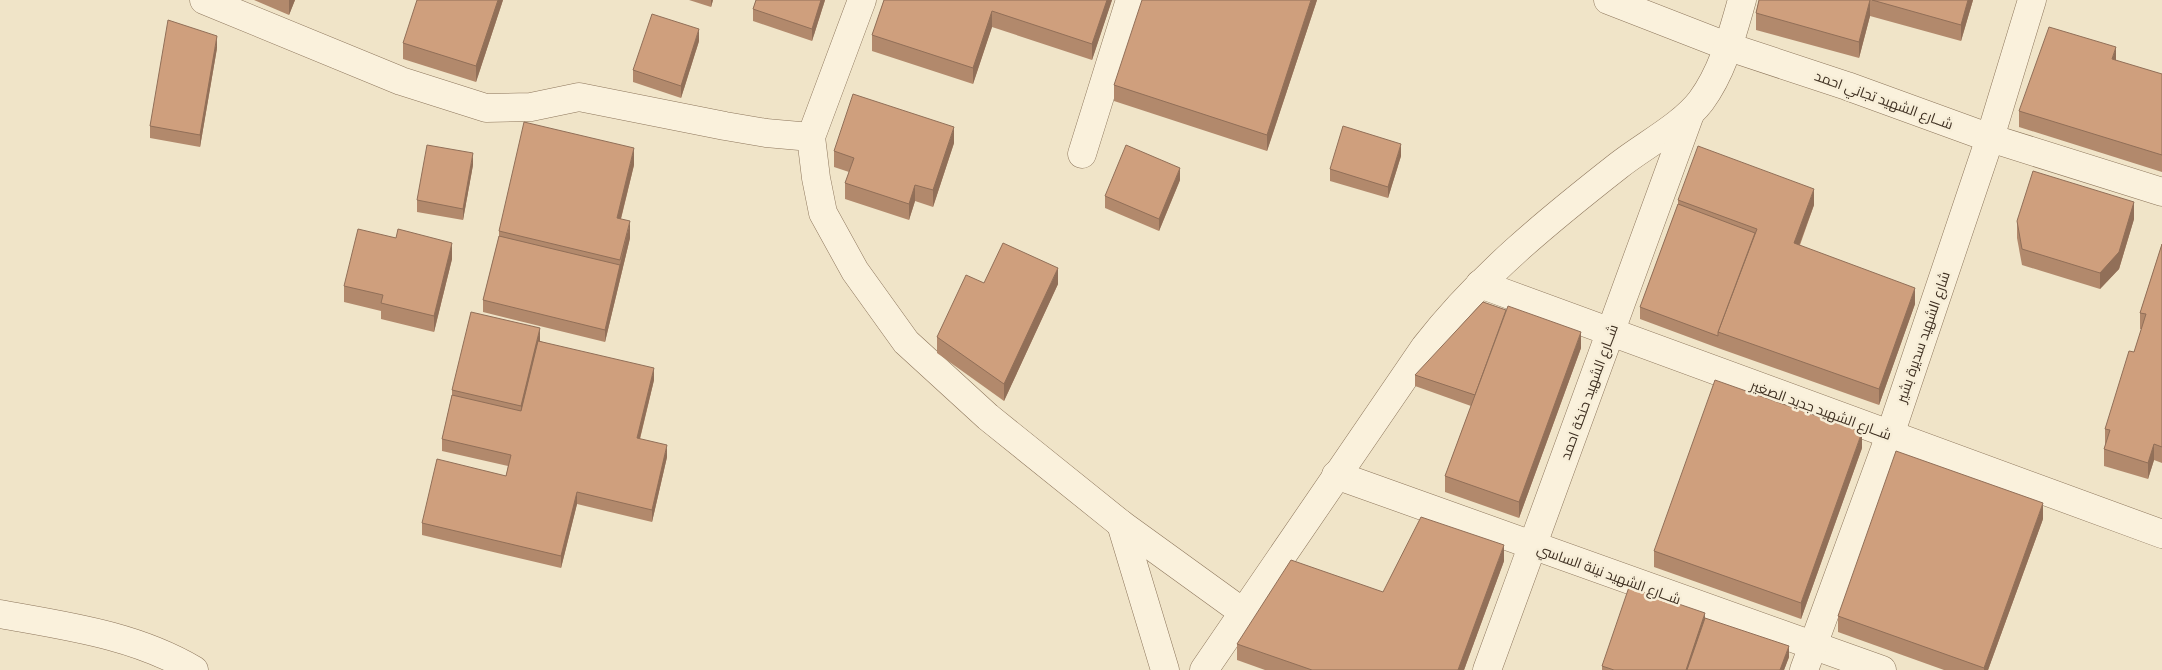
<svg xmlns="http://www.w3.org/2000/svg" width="2162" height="670" font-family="'Roboto Serif',Cairo,serif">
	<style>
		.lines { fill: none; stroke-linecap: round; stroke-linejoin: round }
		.minor-casing { stroke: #8d765c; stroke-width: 29 }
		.minor { stroke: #faf1dc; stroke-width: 28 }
		.wall { fill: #b2896c }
		.shaded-wall { fill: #916f58 }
		.building { fill: #cf9f7d; stroke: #916f58 }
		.labels { text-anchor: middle; stroke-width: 5; stroke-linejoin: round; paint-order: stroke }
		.street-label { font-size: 14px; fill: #3d2e20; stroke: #f7eed8 }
	</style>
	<rect width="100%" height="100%" fill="#f0e4c8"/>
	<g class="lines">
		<g class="minor-casing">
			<g id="minor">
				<path d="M 204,0 L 401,81 L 486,108 L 531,107 L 579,97 L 725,126 L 766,133 L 811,137"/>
				<path d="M 862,0 L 811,137 L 816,178 L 823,213 L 855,271 L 906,342 L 988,417 L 1121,524 L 1244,613"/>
				<path d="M 1608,0 L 1729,47 L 1847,86 L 1990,138 L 2162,192"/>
				<path d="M 1082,154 L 1130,0"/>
				<path d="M 1480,284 L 2162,534"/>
				<path d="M 1336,475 L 1882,670"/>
				<path d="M 1121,524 L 1165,670"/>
				<path d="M 0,614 C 66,626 135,635 194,670"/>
				<path d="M 1204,670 L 1425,347 C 1480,276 1548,221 1618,166 C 1643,146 1682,126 1701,101 C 1723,71 1732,35 1742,0"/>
				<path d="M 1487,670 L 1690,114"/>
				<path d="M 1804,670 L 1890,435 L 1990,138 L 2032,0"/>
			</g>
		</g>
		<use href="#minor" class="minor"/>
	</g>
	<g class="wall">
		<path d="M 254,0 L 295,0 L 289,15 Z"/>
		<path d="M 503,0 L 476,82 L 403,59 L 403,43 Z"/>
		<path d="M 689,0 L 713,0 L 711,7 Z"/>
		<path d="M 756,0 L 825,0 L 812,41 L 753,21 L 753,9 Z"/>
		<path d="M 884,0 L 1112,0 L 1092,60 L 992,27 L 973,84 L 872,51 L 872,35 Z"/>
		<path d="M 1317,0 L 1267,151 L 1114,101 L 1114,85 Z"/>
		<path d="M 1759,0 L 1973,0 L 1961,41 L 1870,16 L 1859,58 L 1756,30 L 1756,13 Z"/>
		<path d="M 699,41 L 681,98 L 633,82 L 633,70 Z"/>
		<path d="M 217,48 L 200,147 L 150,138 L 150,126 Z"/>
		<path d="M 2116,61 L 2162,74 L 2162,172 L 2019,127 L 2019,111 Z"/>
		<path d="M 954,143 L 933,207 L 915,201 L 909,220 L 845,199 L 845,183 L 849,172 L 834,167 L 834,151 Z"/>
		<path d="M 1401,156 L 1388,198 L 1330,181 L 1330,169 Z"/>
		<path d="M 473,165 L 463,220 L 417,212 L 417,200 Z"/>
		<path d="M 634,165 L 621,219 L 630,238 L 605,342 L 483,312 L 483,300 L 499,236 L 499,231 Z"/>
		<path d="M 1180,180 L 1159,231 L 1105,208 L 1105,196 Z"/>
		<path d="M 1678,200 L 1814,205 L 1800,245 L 1915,304 L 1879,405 L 1718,348 L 1640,319 L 1640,307 L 1678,204 Z"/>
		<path d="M 2134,219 L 2119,269 L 2100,289 L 2022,265 L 2017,238 L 2017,221 Z"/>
		<path d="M 396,238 L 452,259 L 434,332 L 381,319 L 381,311 L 344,302 L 344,286 Z"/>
		<path d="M 2162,244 L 2162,463 L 2154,460 L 2148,479 L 2104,466 L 2104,449 L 2106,446 L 2105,446 L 2105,429 L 2134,352 L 2142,329 L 2140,329 L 2140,313 Z"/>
		<path d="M 984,283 L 1058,284 L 1004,401 L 937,353 L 937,337 Z"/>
		<path d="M 540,341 L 654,380 L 640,439 L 667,457 L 652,522 L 577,504 L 561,568 L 422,535 L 422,523 L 506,476 L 508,466 L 442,451 L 442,439 L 452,395 L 452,390 Z"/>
		<path d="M 1581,348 L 1519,518 L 1445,492 L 1445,476 L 1471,406 L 1415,386 L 1415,375 Z"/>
		<path d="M 1862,448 L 1801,619 L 1654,567 L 1654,551 Z"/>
		<path d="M 2043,519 L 1988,670 L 1944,670 L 1838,632 L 1838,616 Z"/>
		<path d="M 1504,561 L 1464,670 L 1265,670 L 1237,660 L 1237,644 L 1383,592 Z"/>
		<path d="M 1705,618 L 1789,657 L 1784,670 L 1602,670 L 1602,666 Z"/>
	</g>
	<g class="shaded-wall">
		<path d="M 289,0 L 295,0 L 289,15 Z"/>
		<path d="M 498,0 L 503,0 L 476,82 L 476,66 Z"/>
		<path d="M 711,0 L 713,0 L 711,7 Z"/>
		<path d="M 821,0 L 825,0 L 812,41 L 812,29 Z"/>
		<path d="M 1107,0 L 1112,0 L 1092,60 L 1092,44 Z"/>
		<path d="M 1311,0 L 1317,0 L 1267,151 L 1267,135 Z"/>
		<path d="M 1870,0 L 1870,16 L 1859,58 L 1859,42 Z"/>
		<path d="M 1968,0 L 1973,0 L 1961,41 L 1961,25 Z"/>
		<path d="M 992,11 L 992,27 L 973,84 L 973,68 Z"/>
		<path d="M 699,29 L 699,41 L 681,98 L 681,86 Z"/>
		<path d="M 217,36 L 217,48 L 200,147 L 200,135 Z"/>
		<path d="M 2116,47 L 2116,63 L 2112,59 Z"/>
		<path d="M 954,127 L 954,143 L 933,207 L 933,190 Z"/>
		<path d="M 1401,144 L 1401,156 L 1388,198 L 1388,187 Z"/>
		<path d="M 634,148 L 634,165 L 617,234 L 617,218 Z"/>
		<path d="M 473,153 L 473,165 L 463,220 L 463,209 Z"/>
		<path d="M 1180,168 L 1180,180 L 1159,231 L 1159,219 Z"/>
		<path d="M 915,185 L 915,201 L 909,220 L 909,204 Z"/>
		<path d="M 1814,189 L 1814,205 L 1794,259 L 1794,243 Z"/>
		<path d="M 2134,202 L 2134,219 L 2119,269 L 2100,289 L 2100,273 Z"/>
		<path d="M 630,221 L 630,238 L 605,342 L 605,330 Z"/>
		<path d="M 452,243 L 452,259 L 434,332 L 434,316 Z"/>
		<path d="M 1058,268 L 1058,284 L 1004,401 L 1004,384 Z"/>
		<path d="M 1915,288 L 1915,304 L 1879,405 L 1879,389 Z"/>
		<path d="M 540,328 L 540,344 L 521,423 L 521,406 Z"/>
		<path d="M 1581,332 L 1581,348 L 1519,518 L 1519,502 Z"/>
		<path d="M 654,368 L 654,380 L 637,450 L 637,438 Z"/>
		<path d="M 1862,432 L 1862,448 L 1801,619 L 1801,603 Z"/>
		<path d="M 2154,444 L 2154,460 L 2148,479 L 2148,463 Z"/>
		<path d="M 667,445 L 667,457 L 652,522 L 652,510 Z"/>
		<path d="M 577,492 L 577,504 L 561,568 L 561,556 Z"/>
		<path d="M 2043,503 L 2043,519 L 1988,670 L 1984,670 L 1984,668 Z"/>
		<path d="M 1504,545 L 1504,561 L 1464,670 L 1458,670 Z"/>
		<path d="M 1705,613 L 1705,629 L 1691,670 L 1686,670 Z"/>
		<path d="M 1789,646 L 1789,657 L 1784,670 L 1780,670 Z"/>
	</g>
	<g class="building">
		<path d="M 417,0 L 498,0 L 476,66 L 403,43 Z"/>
		<path d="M 756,0 L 821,0 L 812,29 L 753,9 Z"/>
		<path d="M 884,0 L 1107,0 L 1092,44 L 992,11 L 973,68 L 872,35 Z"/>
		<path d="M 1142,0 L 1311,0 L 1267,135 L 1114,85 Z"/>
		<path d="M 1759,0 L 1870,0 L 1859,42 L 1756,13 Z"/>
		<path d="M 1872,0 L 1968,0 L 1961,25 Z"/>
		<path d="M 652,14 L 699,29 L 681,86 L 633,70 Z"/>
		<path d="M 168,20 L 217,36 L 200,135 L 150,126 Z"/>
		<path d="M 2049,27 L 2116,47 L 2112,59 L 2162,74 L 2162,155 L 2019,111 Z"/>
		<path d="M 853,94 L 954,127 L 933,190 L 915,185 L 909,204 L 845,183 L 854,158 L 834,151 Z"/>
		<path d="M 524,122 L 634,148 L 617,218 L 630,221 L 620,260 L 499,231 Z"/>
		<path d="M 1343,126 L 1401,144 L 1388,187 L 1330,169 Z"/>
		<path d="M 427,145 L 473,153 L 463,209 L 417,200 Z"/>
		<path d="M 1126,145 L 1180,168 L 1159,219 L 1105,196 Z"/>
		<path d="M 1698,146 L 1814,189 L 1794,243 L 1915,288 L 1879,389 L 1718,332 L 1757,229 L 1678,200 Z"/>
		<path d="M 2033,171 L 2134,202 L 2119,252 L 2100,273 L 2022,249 L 2017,221 Z"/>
		<path d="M 1678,204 L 1755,233 L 1718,332 L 1718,336 L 1640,307 Z"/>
		<path d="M 358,229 L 396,238 L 398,229 L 452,243 L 434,316 L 381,303 L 383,295 L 344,286 Z"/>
		<path d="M 499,236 L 620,265 L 605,330 L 483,300 Z"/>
		<path d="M 1003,243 L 1058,268 L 1004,384 L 937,337 L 966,275 L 984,283 Z"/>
		<path d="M 2162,244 L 2162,447 L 2154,444 L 2148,463 L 2104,449 L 2110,430 L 2105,429 L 2129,351 L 2134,352 L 2146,314 L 2140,313 Z"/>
		<path d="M 1483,302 L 1506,310 L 1475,395 L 1415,375 Z"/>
		<path d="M 1508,306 L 1581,332 L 1519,502 L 1445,476 Z"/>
		<path d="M 471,312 L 540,328 L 521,406 L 452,390 Z"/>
		<path d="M 538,341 L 654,368 L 637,438 L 667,445 L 652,510 L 577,492 L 561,556 L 422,523 L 437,459 L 506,476 L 511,455 L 442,439 L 452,395 L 521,411 Z"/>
		<path d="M 1715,380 L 1862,432 L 1801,603 L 1654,551 Z"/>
		<path d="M 1896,451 L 2043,503 L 1984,668 L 1838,616 Z"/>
		<path d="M 1421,517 L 1504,545 L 1458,670 L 1312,670 L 1237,644 L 1291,560 L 1383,592 Z"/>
		<path d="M 1629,587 L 1705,613 L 1686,670 L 1614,670 L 1602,666 Z"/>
		<path d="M 1705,618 L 1789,646 L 1780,670 L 1687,670 Z"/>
	</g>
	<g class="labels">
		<g class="street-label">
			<text transform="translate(1884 100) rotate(20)" y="5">شــارع الشهيد تجاني احمد</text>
			<text transform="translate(1923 337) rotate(-71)" y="5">شارع الشهيد سديرة بشير</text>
			<text transform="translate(1589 392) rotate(-70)" y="5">شــارع الشهيد حنكة احمد</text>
			<text transform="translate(1821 410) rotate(20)" y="5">شــارع الشهيد جديد الصغير</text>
			<text transform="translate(1609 574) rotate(20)" y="5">شــارع الشهيد نينة الساسي</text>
		</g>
	</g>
</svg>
